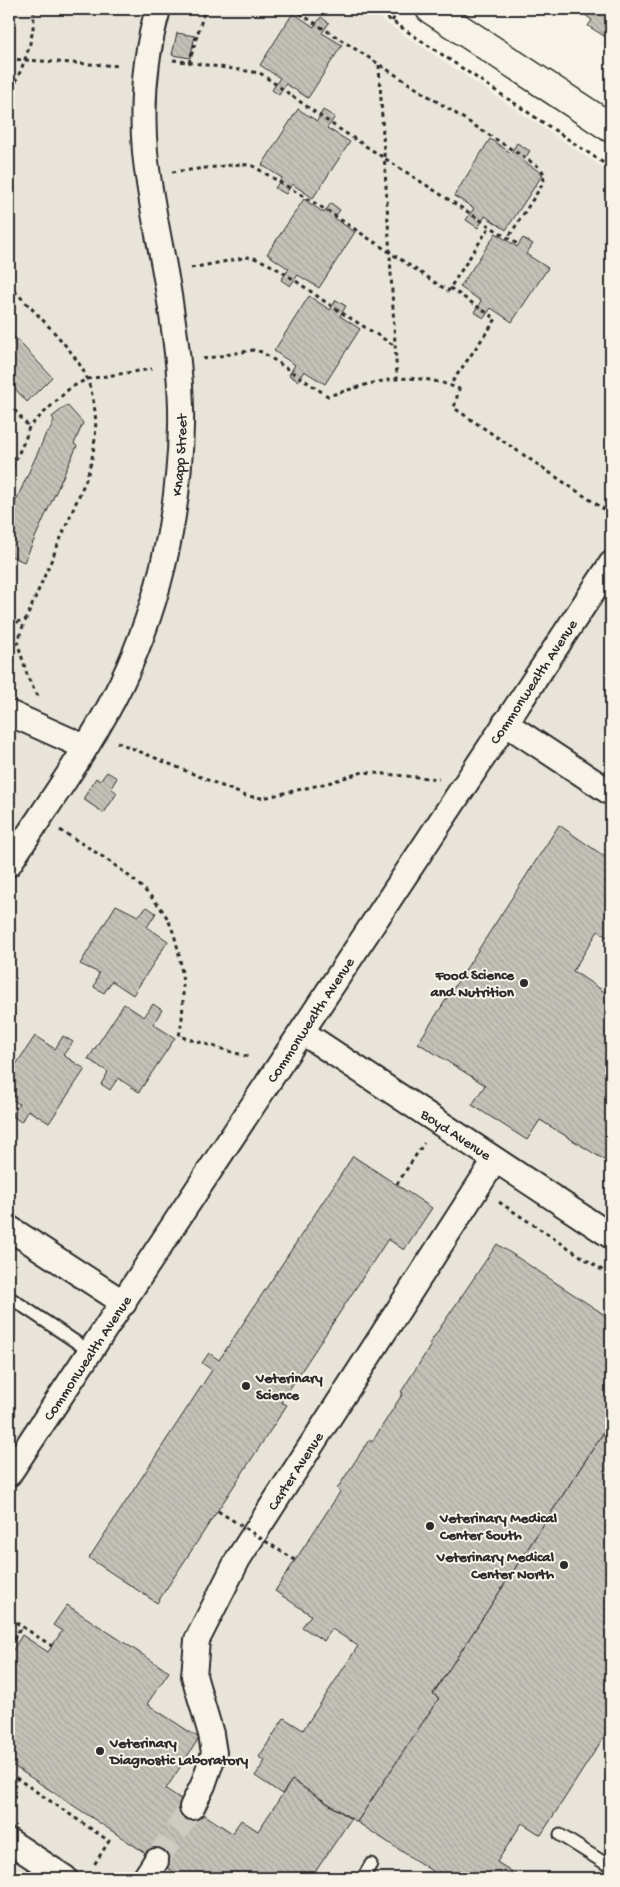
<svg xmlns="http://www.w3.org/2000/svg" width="620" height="1887" font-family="'Gochi Hand',sans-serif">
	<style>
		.built { fill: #e8e4da }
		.building { fill: url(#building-back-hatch); stroke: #2b2b2b }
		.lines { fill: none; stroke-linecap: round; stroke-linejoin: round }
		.street-tunnel { stroke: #cecbc2; stroke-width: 24; stroke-dasharray: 24 12; stroke-linecap: butt }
		.lane-casing { stroke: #2b2b2b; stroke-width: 15 }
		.street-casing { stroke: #2b2b2b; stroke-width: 28 }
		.secondary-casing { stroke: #2b2b2b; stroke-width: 31 }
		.path { stroke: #2b2b2b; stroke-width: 3; stroke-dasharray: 4 4; stroke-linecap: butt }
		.lane { stroke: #f7f3e8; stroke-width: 11 }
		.street { stroke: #f7f3e8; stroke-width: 24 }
		.secondary { stroke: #f7f3e8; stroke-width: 28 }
		.path-bridge { stroke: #2b2b2b; stroke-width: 3; stroke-dasharray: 4 4; stroke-linecap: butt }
		.poi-dot { fill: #2b2b2b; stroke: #f7f3e8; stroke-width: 2 }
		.labels { text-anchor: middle; stroke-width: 4; stroke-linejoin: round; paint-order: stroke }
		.street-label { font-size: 15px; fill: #2b2b2b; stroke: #f7f3e8 }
		.poi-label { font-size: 15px; font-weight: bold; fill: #2b2b2b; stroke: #f7f3e8; text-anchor: start }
	</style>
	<defs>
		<pattern id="building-back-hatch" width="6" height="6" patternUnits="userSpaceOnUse" patternTransform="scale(1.25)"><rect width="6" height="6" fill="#c4c1b9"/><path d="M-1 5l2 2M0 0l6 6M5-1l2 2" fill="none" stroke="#a9a69f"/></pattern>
	</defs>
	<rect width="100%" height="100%" fill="#f7f3e8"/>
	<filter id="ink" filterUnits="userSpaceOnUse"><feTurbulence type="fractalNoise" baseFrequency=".02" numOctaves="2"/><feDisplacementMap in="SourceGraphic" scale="10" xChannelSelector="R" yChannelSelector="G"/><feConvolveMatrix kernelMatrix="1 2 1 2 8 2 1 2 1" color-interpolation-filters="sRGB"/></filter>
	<g filter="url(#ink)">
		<path class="built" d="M 9,9 L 366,9 L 611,173 L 611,1878 L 9,1878 Z"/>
		<g class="building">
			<path d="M 579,9 L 611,9 L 611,36 L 609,39 L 588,26 L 592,20 L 578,10 Z"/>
			<path d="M 293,13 L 314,27 L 321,17 L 329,23 L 322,33 L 342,45 L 308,98 L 286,84 L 279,95 L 272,90 L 280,78 L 260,65 Z"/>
			<path d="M 177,33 L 195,36 L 190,58 L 172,55 Z"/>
			<path d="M 298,109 L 317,121 L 323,110 L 335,117 L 327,128 L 350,142 L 313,198 L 292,184 L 286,194 L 275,188 L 282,178 L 262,165 Z"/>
			<path d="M 490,139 L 511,153 L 517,143 L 530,151 L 523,161 L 543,174 L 506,230 L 485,216 L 478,228 L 466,220 L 474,208 L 454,196 Z"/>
			<path d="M 304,199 L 324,213 L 331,203 L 340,210 L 334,218 L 355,232 L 319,288 L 298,275 L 290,286 L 281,280 L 289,269 L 267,254 Z"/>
			<path d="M 496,233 L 517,247 L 523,238 L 533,244 L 526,254 L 548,268 L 512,322 L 491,308 L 484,318 L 474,312 L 481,301 L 460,287 Z"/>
			<path d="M 309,296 L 330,310 L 336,300 L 346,306 L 340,316 L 360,329 L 325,384 L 304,371 L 298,381 L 289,375 L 295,365 L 274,351 Z"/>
			<path d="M 9,331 L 52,377 L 27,402 L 9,382 Z"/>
			<path d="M 67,405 L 83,423 L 74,444 L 77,446 L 24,562 L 9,555 L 9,516 L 42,443 L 46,433 L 50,430 L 54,420 L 52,417 Z"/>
			<path d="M 107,772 L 117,778 L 111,788 L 117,793 L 104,813 L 83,799 L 96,778 L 100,781 Z"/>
			<path d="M 559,825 L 611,861 L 611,940 L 598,931 L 573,971 L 611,996 L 611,1164 L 540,1120 L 527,1140 L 472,1105 L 485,1085 L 418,1043 Z"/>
			<path d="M 116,905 L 138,916 L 147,907 L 156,913 L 147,927 L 168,941 L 133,995 L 112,981 L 104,993 L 94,987 L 99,973 L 80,964 Z"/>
			<path d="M 124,1004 L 144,1017 L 153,1004 L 162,1010 L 153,1024 L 175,1038 L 139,1092 L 118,1078 L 110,1090 L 101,1084 L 108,1072 L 88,1059 Z"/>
			<path d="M 35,1036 L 55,1049 L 63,1036 L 73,1042 L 63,1055 L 85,1069 L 49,1123 L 28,1110 L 21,1122 L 11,1115 L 19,1104 L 9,1097 L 9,1075 Z"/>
			<path d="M 353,1156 L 432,1208 L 404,1250 L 388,1239 L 281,1402 L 287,1405 L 157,1603 L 89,1558 L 212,1370 L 202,1363 L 209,1353 L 219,1360 Z"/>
			<path d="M 497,1244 L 611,1319 L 611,1421 L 433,1694 L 439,1698 L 357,1822 L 292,1780 L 282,1794 L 255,1776 L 265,1761 L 259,1757 L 284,1718 L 303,1730 L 358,1646 L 332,1629 L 324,1641 L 302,1627 L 311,1615 L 275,1591 L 340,1492 L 337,1489 L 369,1440 L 372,1442 L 403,1393 L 401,1392 L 431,1345 L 429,1344 Z"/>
			<path d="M 604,1432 L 611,1436 L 611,1726 L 541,1835 L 522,1823 L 497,1862 L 522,1878 L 436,1878 L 438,1875 L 357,1822 L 439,1698 L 433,1694 Z"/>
			<path d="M 67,1605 L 169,1672 L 147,1704 L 199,1738 L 166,1789 L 232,1833 L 241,1820 L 258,1831 L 292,1780 L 351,1819 L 311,1878 L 183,1878 L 9,1763 L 9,1656 L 22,1635 L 48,1652 L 62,1631 L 53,1625 Z"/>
		</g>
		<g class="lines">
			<path class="street-tunnel" d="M 156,1861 L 192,1807"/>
			<g class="lane-casing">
				<g id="lane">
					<path d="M 9,1297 L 91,1352"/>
					<path d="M 560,1835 L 611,1867"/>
					<path d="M 363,1878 L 371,1864"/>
				</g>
			</g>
			<g class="street-casing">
				<g id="street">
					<path d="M 9,713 L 85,747"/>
					<path d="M 505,723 L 611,793"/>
					<path id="s1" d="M 9,864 C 44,810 83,757 113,700 C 157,616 179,520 181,426 C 182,387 177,347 171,309 C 164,257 150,205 145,152 C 141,105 145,55 158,9"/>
					<path id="s2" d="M 302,1032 L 611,1236"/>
					<path d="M 9,1228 L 124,1303"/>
					<path id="s3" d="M 9,1474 C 212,1172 409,866 611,564"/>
					<path id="s4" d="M 192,1807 L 203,1785 L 214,1753 L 211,1734 L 194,1676 L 197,1640 L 238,1559 L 495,1160"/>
					<path d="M 9,1841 L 65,1878"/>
					<path d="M 145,1878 L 156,1861"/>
				</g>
			</g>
			<g class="secondary-casing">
				<path id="secondary" d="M 430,9 L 611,128"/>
			</g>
			<g class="path">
				<path d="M 293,9 L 539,167 L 543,172 L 544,182 L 508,238"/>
				<path d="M 374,9 L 611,168"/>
				<path d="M 392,21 L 398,12"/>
				<path d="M 9,59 L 120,66"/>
				<path d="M 173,60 L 260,73 L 330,123 L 519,245"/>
				<path d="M 189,63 L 205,9"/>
				<path d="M 379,65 L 397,378"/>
				<path d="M 9,97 C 22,68 35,41 34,9"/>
				<path d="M 172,172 L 241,164 L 253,166 L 326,210 L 448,291 L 490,226"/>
				<path d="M 191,268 L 248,257 C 270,259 310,292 330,305 C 351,319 373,332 395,346"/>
				<path d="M 9,285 C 30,308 77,351 87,379 C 100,412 97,444 87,477 L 21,631 L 18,644 L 28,678 L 38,696"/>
				<path d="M 450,288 L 496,319 L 450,385"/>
				<path d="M 203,359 L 253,350 L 262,352 L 328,396 C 375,382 410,368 459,389 L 454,408 L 608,512"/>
				<path d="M 9,404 L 29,427"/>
				<path d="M 9,475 L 26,437 L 29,427 L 70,388 L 87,379 L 152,369"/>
				<path d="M 9,625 L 26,619"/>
				<path d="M 9,638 L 18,644"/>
				<path d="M 117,742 L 246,796 L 263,798 L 328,783 L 363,772 L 439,779"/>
				<path d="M 60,830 C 97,853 136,875 162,910 C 176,928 182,965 183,987 C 183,1004 183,1019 179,1036 L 249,1057"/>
				<path d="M 397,1184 L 424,1143"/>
				<path d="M 499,1202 L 611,1276"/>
				<path d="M 9,1618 L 52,1646"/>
				<path d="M 9,1646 L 22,1626"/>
				<path d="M 9,1773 L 109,1841 L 94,1865"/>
			</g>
			<use href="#lane" class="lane"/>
			<use href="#street" class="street"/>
			<use href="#secondary" class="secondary"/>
			<path class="path-bridge" d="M 218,1511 L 295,1560"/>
		</g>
	</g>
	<g class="poi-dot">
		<circle cx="524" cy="983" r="5"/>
		<circle cx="246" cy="1386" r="5"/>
		<circle cx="430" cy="1526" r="5"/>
		<circle cx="564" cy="1565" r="5"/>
		<circle cx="100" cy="1751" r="5"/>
	</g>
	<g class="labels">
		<g class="street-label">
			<text dy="5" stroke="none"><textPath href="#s1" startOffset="450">Knapp Street</textPath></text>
			<text dy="5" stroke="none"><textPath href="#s3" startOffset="950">Commonwealth Avenue</textPath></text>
			<text dy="5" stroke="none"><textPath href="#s3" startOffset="545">Commonwealth Avenue</textPath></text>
			<text dy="5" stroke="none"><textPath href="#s2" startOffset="185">Boyd Avenue</textPath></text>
			<text dy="5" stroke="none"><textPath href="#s3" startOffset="140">Commonwealth Avenue</textPath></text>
			<text dy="5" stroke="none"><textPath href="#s4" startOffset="370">Carter Avenue</textPath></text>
		</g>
		<g class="poi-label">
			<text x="514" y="979" text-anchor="end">Food Science<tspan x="514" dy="17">and Nutrition</tspan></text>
			<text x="256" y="1382">Veterinary<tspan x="256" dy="17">Science</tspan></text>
			<text x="440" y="1522">Veterinary Medical<tspan x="440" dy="17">Center South</tspan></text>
			<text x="554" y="1561" text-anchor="end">Veterinary Medical<tspan x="554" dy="17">Center North</tspan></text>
			<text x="110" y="1747">Veterinary<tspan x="110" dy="17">Diagnostic Laboratory</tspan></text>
		</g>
	</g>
	<rect width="620" height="1887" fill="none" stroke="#f7f3e8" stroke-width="30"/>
	<rect x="15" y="15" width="590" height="1857" fill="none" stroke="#2b2b2b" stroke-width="2" filter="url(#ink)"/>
</svg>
